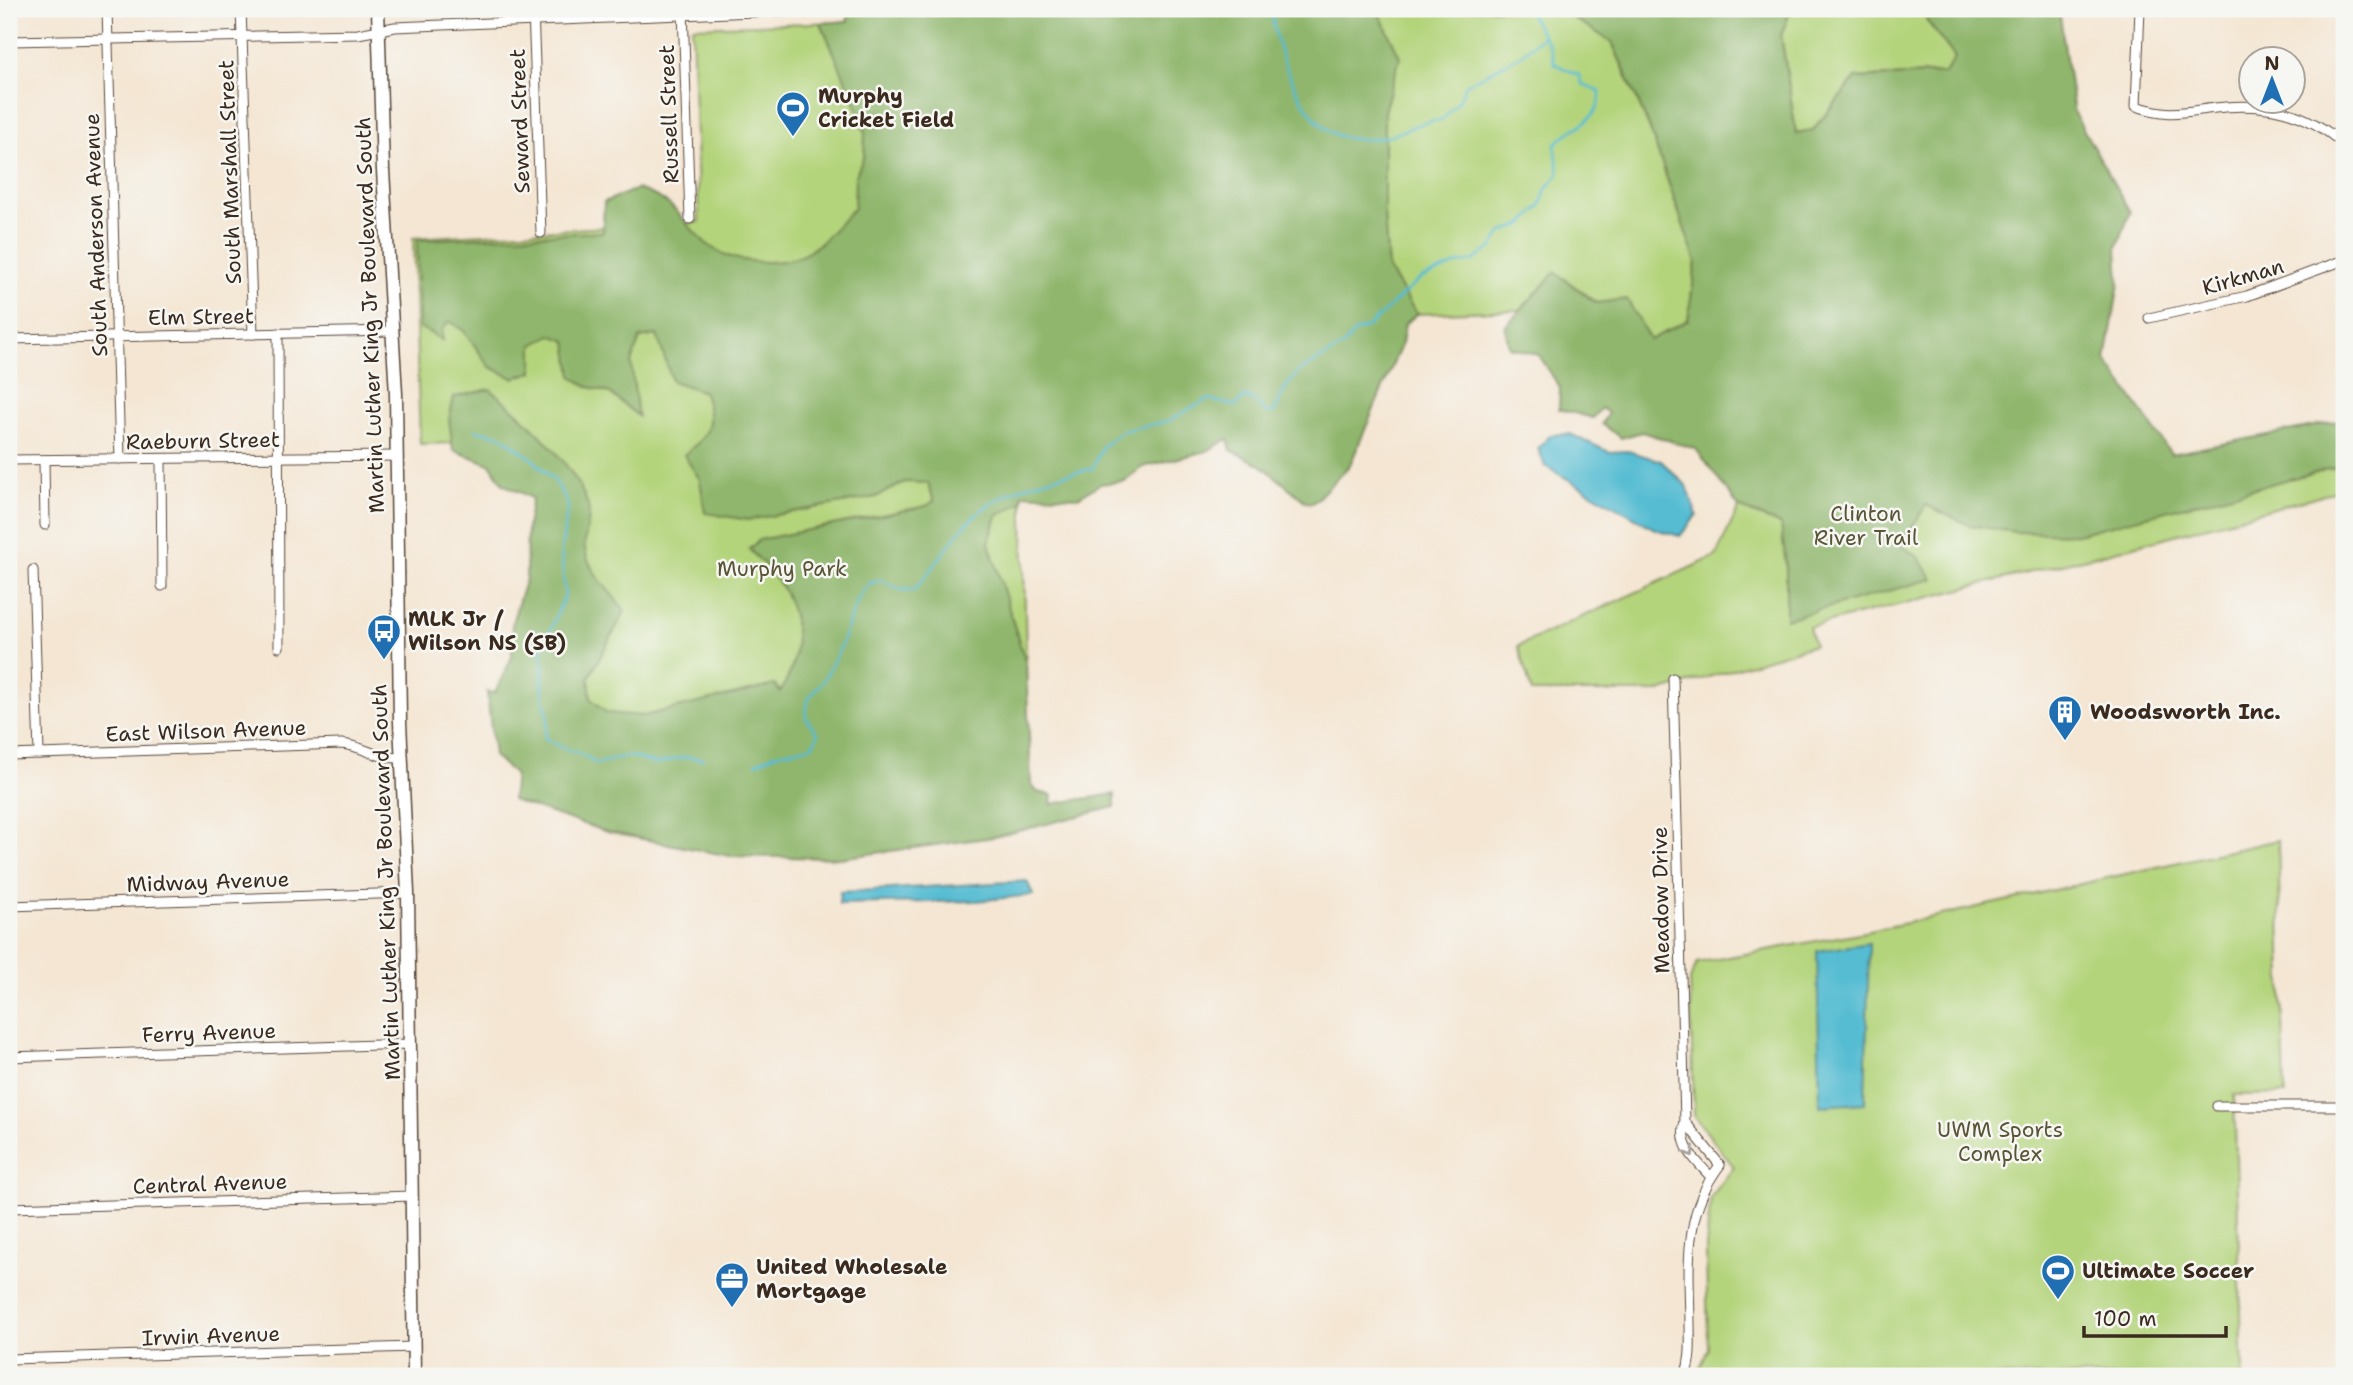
<svg xmlns="http://www.w3.org/2000/svg" width="2353" height="1385" font-family="'Shantell Sans',sans-serif">
	<style>
		.green { fill: #b4d47c; stroke: #787f4d; stroke-width: 2 }
		.forest { fill: #8fb66c; stroke: #657045; stroke-width: 2 }
		.water { fill: #55bcd2; stroke: #487378; stroke-width: 2 }
		.lines { fill: none; stroke-linecap: round; stroke-linejoin: round }
		.stream { stroke: #55bcd2; stroke-width: 2.5 }
		.street-casing { stroke: #574639; stroke-width: 11 }
		.secondary-casing { stroke: #574639; stroke-width: 15 }
		.street { stroke: #fff; stroke-width: 9 }
		.secondary { stroke: #fff; stroke-width: 12 }
		.oneway { stroke: #a79f9a }
		.labels { text-anchor: middle; stroke-width: 5; stroke-linejoin: round; paint-order: stroke }
		.poi-label { font-size: 21px; font-weight: bold; fill: #3b2a1e; stroke: #f6f6f2; text-anchor: start }
		.street-label { font-size: 21px; fill: #3b2a1e; stroke: #f6f6f2 }
		.park-label { font-size: 21px; fill: #595436; stroke: #f6f6f2 }
	</style>
	<rect width="100%" height="100%" fill="#f6f6f2"/>
	<filter id="ink" filterUnits="userSpaceOnUse"><feTurbulence type="fractalNoise" baseFrequency=".0143" numOctaves="2"/><feDisplacementMap in="SourceGraphic" scale="14" xChannelSelector="R" yChannelSelector="G"/><feConvolveMatrix kernelMatrix="1 2 1 2 8 2 1 2 1" color-interpolation-filters="sRGB"/></filter>
	<filter id="wash" filterUnits="userSpaceOnUse"><feTurbulence type="fractalNoise" baseFrequency=".00686" numOctaves="4" result="noise"/><feDisplacementMap in="SourceGraphic" scale="28" xChannelSelector="R" yChannelSelector="G"/><feGaussianBlur stdDeviation="1.57" result="paint"/><feColorMatrix in="noise" values="0 0 0 0 0 0 0 0 0 0 0 0 0 0 0 0 0 1.4 0 .05"/><feComposite in="paint" operator="in"/></filter>
	<g filter="url(#wash)">
		<rect width="100%" height="100%" fill="#f4e6d3"/>
		<g class="green">
			<path d="M 1377,9 L 1559,9 L 1612,42 L 1649,127 L 1696,262 L 1688,320 L 1649,341 L 1555,272 L 1521,310 L 1417,314 L 1388,269 L 1384,213 L 1384,111 L 1400,57 Z"/>
			<path d="M 1791,9 L 1925,9 L 1927,21 L 1955,57 L 1945,73 L 1856,78 L 1813,130 L 1796,133 L 1781,35 Z"/>
			<path d="M 902,20 L 1016,205 L 1029,792 L 593,786 L 537,441 L 420,444 L 413,238 L 699,222 L 692,27 Z"/>
			<path d="M 2344,456 L 2344,489 L 2123,549 L 1809,627 L 1814,645 L 1659,692 L 1532,692 L 1518,646 L 1716,556 L 1739,507 L 1780,525 L 1915,458 Z"/>
			<path d="M 2278,840 L 2285,1094 L 2234,1095 L 2243,1376 L 1697,1376 L 1708,1349 L 1706,1246 L 1711,1197 L 1734,1167 L 1694,1116 L 1690,980 L 1697,963 L 1870,931 Z"/>
		</g>
		<g class="forest">
			<path d="M 848,9 L 1377,9 L 1400,57 L 1384,111 L 1384,213 L 1388,269 L 1417,314 L 1405,324 L 1402,343 L 1350,465 L 1313,503 L 1306,502 L 1261,465 L 1231,450 L 1228,439 L 1207,451 L 1143,467 L 1125,481 L 1100,484 L 1078,497 L 1023,494 L 1022,502 L 997,516 L 989,543 L 1026,664 L 1031,783 L 1037,792 L 1052,795 L 1051,804 L 1115,794 L 1115,807 L 994,837 L 839,858 L 730,856 L 607,832 L 512,800 L 515,775 L 494,756 L 487,692 L 495,693 L 512,657 L 512,623 L 526,578 L 527,527 L 532,498 L 503,484 L 490,464 L 453,450 L 449,419 L 454,397 L 490,389 C 525,418 575,463 588,506 C 592,520 583,535 585,549 C 588,572 612,593 625,611 L 589,678 L 591,699 L 607,713 L 643,716 L 775,685 L 780,692 C 805,654 799,607 772,573 C 765,564 756,557 749,549 L 759,540 L 926,506 L 934,501 L 928,483 L 905,482 L 876,497 L 748,520 L 705,513 L 700,480 L 684,455 C 711,432 714,426 704,392 L 672,381 L 657,335 L 640,338 L 631,363 L 638,416 L 610,393 L 586,386 L 572,376 L 567,341 L 551,335 L 533,345 L 533,372 L 513,378 L 490,367 L 464,331 L 449,321 L 442,330 L 442,340 L 419,327 L 417,240 L 603,232 L 604,202 L 637,189 C 683,204 676,218 707,244 C 720,254 736,260 751,261 C 808,267 818,245 854,208 L 855,177 L 864,156 L 865,133 L 858,109 L 821,23 L 848,21 Z"/>
			<path d="M 1559,9 L 1791,9 L 1781,35 L 1796,133 L 1813,130 L 1856,78 L 1945,73 L 1955,57 L 1927,21 L 1925,9 L 2059,9 L 2074,113 L 2130,212 L 2117,248 L 2119,283 L 2106,360 L 2171,454 L 2344,420 L 2344,465 L 2077,534 L 2015,532 L 1969,525 L 1926,505 L 1901,545 L 1919,558 L 1933,579 L 1786,619 L 1786,566 L 1781,525 L 1739,507 L 1696,449 L 1642,432 L 1621,438 L 1602,424 L 1608,413 L 1601,408 L 1593,418 L 1559,409 L 1560,388 L 1539,355 L 1509,347 L 1505,327 L 1555,272 L 1596,303 L 1627,299 L 1650,340 L 1688,320 L 1696,262 L 1649,126 L 1612,42 Z"/>
		</g>
		<g class="water">
			<path d="M 1570,434 L 1609,452 L 1628,451 L 1661,461 L 1687,486 L 1697,515 L 1680,536 L 1655,529 L 1545,466 L 1538,448 L 1551,435 Z"/>
			<path d="M 1027,881 L 1033,895 L 976,901 L 839,904 L 840,892 Z"/>
			<path d="M 1869,943 L 1865,1103 L 1820,1106 L 1817,951 Z"/>
		</g>
		<g class="lines">
			<g class="stream">
				<path d="M 1272,9 C 1272,43 1302,122 1337,135 C 1349,140 1367,140 1380,138 C 1403,135 1415,121 1442,120 L 1458,102 L 1466,85 L 1521,55 L 1543,36"/>
				<path d="M 881,14 L 902,14 L 915,9"/>
				<path d="M 476,430 L 501,436 L 531,458 L 556,482 L 568,505 L 561,551 L 565,595 L 542,650 L 543,695 L 548,717 L 545,738 C 560,750 584,751 595,764 C 629,757 620,751 655,764 L 685,757 L 703,759"/>
				<path d="M 756,763 L 775,754 L 812,746 L 818,734 L 806,718 L 808,699 L 823,681 L 838,653 L 858,599 L 868,584 L 881,580 L 901,590 L 914,590 C 931,572 945,549 961,530 C 993,491 1044,478 1092,469 L 1103,446 L 1122,431 L 1168,421 L 1208,399 L 1235,406 L 1245,397 L 1255,401 L 1265,412 L 1274,412 L 1284,390 L 1298,372 L 1343,346 L 1355,332 L 1368,327 L 1420,279 L 1457,264 L 1473,261 L 1493,247 L 1501,233 L 1523,224 L 1540,207 L 1546,189 L 1559,174 L 1555,145 C 1569,126 1601,125 1600,91 L 1582,84 L 1579,75 L 1555,64 L 1550,47 L 1527,9"/>
			</g>
		</g>
	</g>
	<g filter="url(#ink)">
		<g class="lines">
			<g class="street-casing">
				<g id="street">
					<path d="M 107,9 L 120,459"/>
					<path d="M 241,9 L 253,334"/>
					<path d="M 533,9 L 541,233"/>
					<path d="M 683,9 L 690,219"/>
					<path d="M 2140,9 L 2136,106 C 2169,117 2182,112 2215,108 C 2264,102 2307,111 2344,145"/>
					<path d="M 9,41 L 358,34 L 395,27 L 825,9"/>
					<path d="M 2149,318 L 2247,296 L 2344,260"/>
					<path d="M 278,333 L 279,647"/>
					<path d="M 9,339 L 393,331"/>
					<path d="M 161,459 L 162,586"/>
					<path d="M 9,460 L 397,456"/>
					<path d="M 44,460 L 45,525"/>
					<path d="M 33,570 L 39,754"/>
					<path d="M 1673,678 L 1685,1122 C 1678,1146 1696,1161 1711,1177"/>
					<path d="M 9,755 L 341,744 C 364,746 376,759 401,758"/>
					<path d="M 9,906 L 408,893"/>
					<path d="M 9,1057 L 410,1044"/>
					<path d="M 2217,1106 L 2344,1106"/>
					<path d="M 9,1208 L 412,1196"/>
					<path d="M 9,1359 L 414,1347"/>
					<path d="M 1685,1376 C 1692,1358 1690,1341 1690,1322 C 1689,1265 1683,1213 1720,1165 L 1685,1122"/>
				</g>
			</g>
			<g class="secondary-casing">
				<path id="secondary" d="M 378,9 L 383,170 L 396,394 L 400,722 L 408,893 L 414,1376"/>
			</g>
			<use href="#street" class="street"/>
			<use href="#secondary" class="secondary"/>
		</g>
		<defs><path id="oneway-chevron" d="M-2-3.5L2.5 0L-2 3.5" fill="none" stroke-width="1.6" stroke-linecap="round" stroke-linejoin="round" transform="scale(1.75)"/></defs>
		<use class="oneway" href="#oneway-chevron" transform="translate(1690 1152) rotate(59)"/>
	</g>
	<defs>
		<g id="stadium-pin" transform="scale(1.75)"><path d="M0 17L-7.5 6A9.5 9.5 0 1 1 7.5 6Z" fill="#1f6fb2" stroke="#f6f6f2"/><path d="M0-5a6.5 5 0 1 0 0 10a6.5 5 0 1 0 0-10ZM-3.5-1.8h7v3.6h-7Z" fill="#fff"/></g>
		<g id="bus-pin" transform="scale(1.75)"><path d="M0 17L-7.5 6A9.5 9.5 0 1 1 7.5 6Z" fill="#1f6fb2" stroke="#f6f6f2"/><path d="M-5-6H5V4H4V6H2V4H-2V6H-4V4H-5ZM-3.5-4V0h7V-4ZM-3.5 1.2v1.5H-2V1.2ZM2 1.2v1.5H3.5V1.2Z" fill="#fff"/></g>
		<g id="building-pin" transform="scale(1.75)"><path d="M0 17L-7.5 6A9.5 9.5 0 1 1 7.5 6Z" fill="#1f6fb2" stroke="#f6f6f2"/><path d="M-4-6H4V6H1V3H-1V6H-4ZM-2.5-4.3h1.7v1.8h-1.7ZM.8-4.3h1.7v1.8H.8ZM-2.5-1h1.7V.8h-1.7ZM.8-1h1.7V.8H.8Z" fill="#fff"/></g>
		<g id="office-pin" transform="scale(1.75)"><path d="M0 17L-7.5 6A9.5 9.5 0 1 1 7.5 6Z" fill="#1f6fb2" stroke="#f6f6f2"/><path d="M-6-3h4V-5.5h4V-3h4V5H-6ZM-1-4.5V-3h2v-1.5ZM-6 0V1H6V0Z" fill="#fff"/></g>
	</defs>
	<g fill-rule="evenodd">
		<use href="#stadium-pin" x="793" y="108"/>
		<use href="#bus-pin" x="384" y="631"/>
		<use href="#building-pin" x="2065" y="712"/>
		<use href="#stadium-pin" x="2058" y="1271"/>
		<use href="#office-pin" x="732" y="1279"/>
	</g>
	<g class="labels">
		<g class="poi-label">
			<text x="818" y="103">Murphy<tspan x="818" dy="24">Cricket Field</tspan></text>
			<text x="408" y="626">MLK Jr /<tspan x="408" dy="24">Wilson NS (SB)</tspan></text>
			<text x="2090" y="719">Woodsworth Inc.</text>
			<text x="756" y="1274">United Wholesale<tspan x="756" dy="24">Mortgage</tspan></text>
			<text x="2082" y="1278">Ultimate Soccer</text>
		</g>
		<g class="street-label">
			<text transform="translate(669 114) rotate(-92)" y="7">Russell Street</text>
			<text transform="translate(520 121) rotate(-92)" y="7">Seward Street</text>
			<text transform="translate(230 172) rotate(-92)" y="7">South Marshall Street</text>
			<text transform="translate(96 235) rotate(-92)" y="7">South Anderson Avenue</text>
			<text transform="translate(2243 277) rotate(-16)" y="7">Kirkman</text>
			<text transform="translate(370 315) rotate(-92)" y="7">Martin Luther King Jr Boulevard South</text>
			<text transform="translate(201 317) rotate(-1)" y="7">Elm Street</text>
			<text transform="translate(203 441) rotate(-1)" y="7">Raeburn Street</text>
			<text transform="translate(206 731) rotate(-2)" y="7">East Wilson Avenue</text>
			<text transform="translate(208 882) rotate(-2)" y="7">Midway Avenue</text>
			<text transform="translate(386 882) rotate(-92)" y="7">Martin Luther King Jr Boulevard South</text>
			<text transform="translate(1661 900) rotate(-91)" y="7">Meadow Drive</text>
			<text transform="translate(209 1033) rotate(-2)" y="7">Ferry Avenue</text>
			<text transform="translate(210 1184) rotate(-2)" y="7">Central Avenue</text>
			<text transform="translate(211 1336) rotate(-2)" y="7">Irwin Avenue</text>
		</g>
		<g class="park-label">
			<text x="1866" y="521">Clinton<tspan x="1866" dy="24">River Trail</tspan></text>
			<text x="782" y="576">Murphy Park</text>
			<text x="2000" y="1137">UWM Sports<tspan x="2000" dy="24">Complex</tspan></text>
		</g>
	</g>
	<rect width="2353" height="1385" fill="none" stroke="#f6f6f2" stroke-width="35"/>
	<g transform="translate(2272 80)"><circle r="33" fill="#f6f6f2" stroke="#aba49d" stroke-width="2"/>
	<path d="M0-5L12 26L0 18L-12 26Z" fill="#1f6fb2"/>
	<text y="-10" font-size="19" font-weight="bold" text-anchor="middle" fill="#3b2a1e">N</text>
	</g>
	<path d="M2084 1326v10h142v-10" fill="none" stroke="#3b2a1e" stroke-width="3.5"/>
	<text x="2094" y="1326" font-size="21" fill="#3b2a1e" stroke="#f6f6f2" stroke-width="5" paint-order="stroke">100 m</text>
</svg>
